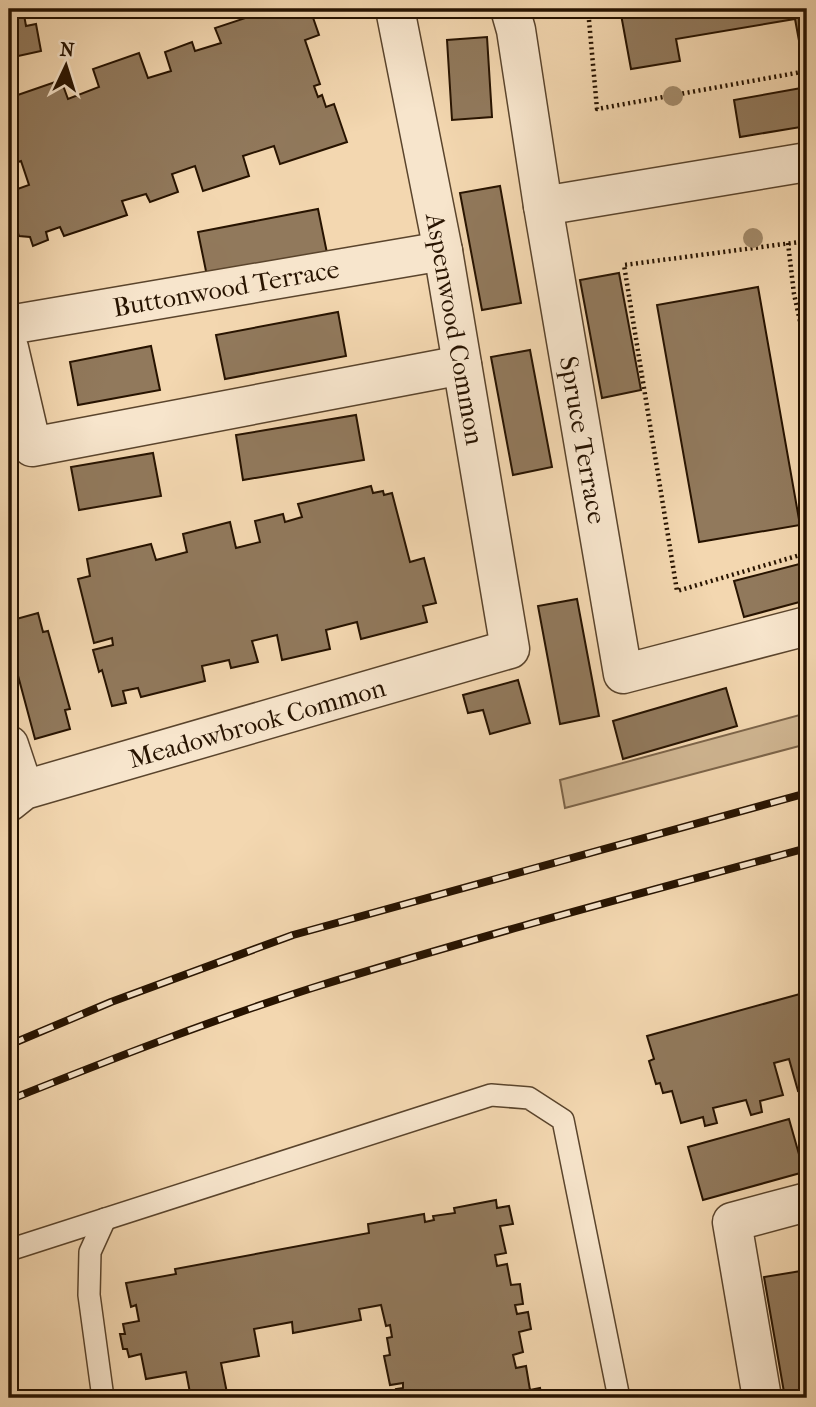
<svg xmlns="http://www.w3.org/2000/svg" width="816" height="1407" font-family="'IM FELL French Canon',serif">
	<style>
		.green { fill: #d0b692; stroke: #7c6449; stroke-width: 2 }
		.building { fill: #91795c; stroke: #271300; stroke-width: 2 }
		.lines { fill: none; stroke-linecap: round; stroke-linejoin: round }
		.lane-casing { stroke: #5a442c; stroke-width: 24 }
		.street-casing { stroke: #5a442c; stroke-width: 41 }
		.path { stroke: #271300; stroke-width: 4.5; stroke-dasharray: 2 3.5; stroke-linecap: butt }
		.lane { stroke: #f7e5cc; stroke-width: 21 }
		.street { stroke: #f7e5cc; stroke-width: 38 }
		.rail-casing { stroke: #271300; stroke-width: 8 }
		.rail { stroke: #f7e5cc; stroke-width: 5; stroke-dasharray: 16; stroke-linecap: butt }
		.tree { fill: #a38b6b }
		.labels { text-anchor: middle; stroke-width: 5; stroke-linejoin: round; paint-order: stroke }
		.street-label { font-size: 26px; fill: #271300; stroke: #f7e5cc }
	</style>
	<rect width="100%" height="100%" fill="#f3d7b0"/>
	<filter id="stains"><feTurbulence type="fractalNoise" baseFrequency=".00286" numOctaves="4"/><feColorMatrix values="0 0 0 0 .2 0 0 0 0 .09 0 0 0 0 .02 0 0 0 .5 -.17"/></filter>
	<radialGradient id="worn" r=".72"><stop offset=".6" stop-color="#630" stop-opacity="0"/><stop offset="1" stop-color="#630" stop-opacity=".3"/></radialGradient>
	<path class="green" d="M 807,713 L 807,744 L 565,808 L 560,780 Z"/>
	<g class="building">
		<path d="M 9,9 L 23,9 L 26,26 L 36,24 L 41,51 L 9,58 Z"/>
		<path d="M 273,9 L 279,9 L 282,17 L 295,13 L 294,9 L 310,9 L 319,35 L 305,40 L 320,84 L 314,86 L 318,97 L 322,95 L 326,107 L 334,104 L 347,142 L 280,164 L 274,146 L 243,156 L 249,176 L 203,191 L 195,166 L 172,174 L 178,192 L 150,202 L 146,194 L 122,201 L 127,215 L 64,236 L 60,227 L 46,232 L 48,240 L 33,246 L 30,237 L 19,236 L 9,206 L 9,192 L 29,185 L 21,161 L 9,165 L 9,98 L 61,80 L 68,99 L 99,87 L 93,69 L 139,53 L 148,78 L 171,71 L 165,52 L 192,42 L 195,51 L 221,43 L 215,28 Z"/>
		<path d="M 620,9 L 807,9 L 807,45 L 800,46 L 795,19 L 676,39 L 680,61 L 631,69 Z"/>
		<path d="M 487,37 L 492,117 L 452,120 L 447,40 Z"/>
		<path d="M 807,87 L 807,126 L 740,137 L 734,100 Z"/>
		<path d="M 500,186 L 521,303 L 482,310 L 460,193 Z"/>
		<path d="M 318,209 L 327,253 L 207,276 L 198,232 Z"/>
		<path d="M 619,273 L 641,390 L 602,398 L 580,280 Z"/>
		<path d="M 758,287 L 800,525 L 699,542 L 657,305 Z"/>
		<path d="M 338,312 L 346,356 L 225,379 L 216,335 Z"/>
		<path d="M 151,346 L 160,390 L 78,405 L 70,362 Z"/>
		<path d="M 530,350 L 552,467 L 513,475 L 491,357 Z"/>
		<path d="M 356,415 L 364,460 L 243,480 L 236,435 Z"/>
		<path d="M 153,453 L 161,496 L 79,510 L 71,467 Z"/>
		<path d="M 371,486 L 373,493 L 383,491 L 384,495 L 392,493 L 410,562 L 424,558 L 436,603 L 423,606 L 427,622 L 361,639 L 357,622 L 326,630 L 330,649 L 282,660 L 277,635 L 252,641 L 258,662 L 231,668 L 229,660 L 202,666 L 205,681 L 141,697 L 138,688 L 123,691 L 126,703 L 112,706 L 102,670 L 99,672 L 93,650 L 113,645 L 112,638 L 94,643 L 78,579 L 90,576 L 87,559 L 151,544 L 156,560 L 187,552 L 183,534 L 230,522 L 236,548 L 260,542 L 255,521 L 283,514 L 285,522 L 302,517 L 298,504 Z"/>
		<path d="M 807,562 L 807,600 L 744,617 L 734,581 Z"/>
		<path d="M 577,599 L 599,716 L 560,724 L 538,606 Z"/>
		<path d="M 38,613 L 43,632 L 48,631 L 70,709 L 65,710 L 70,729 L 35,739 L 9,642 L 9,621 Z"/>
		<path d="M 518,680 L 530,723 L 490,734 L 483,710 L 468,713 L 463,695 Z"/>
		<path d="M 726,688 L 737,726 L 623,759 L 613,721 Z"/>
		<path d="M 807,992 L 807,1088 L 798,1091 L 789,1059 L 774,1063 L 783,1095 L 760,1101 L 762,1112 L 751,1115 L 746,1100 L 713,1108 L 717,1123 L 705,1126 L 703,1117 L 681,1123 L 672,1091 L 663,1093 L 660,1083 L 656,1084 L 649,1061 L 654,1059 L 647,1036 Z"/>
		<path d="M 789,1119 L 804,1172 L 703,1200 L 688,1147 Z"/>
		<path d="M 496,1200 L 497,1208 L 509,1206 L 513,1224 L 500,1226 L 506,1253 L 495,1255 L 497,1266 L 507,1264 L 511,1285 L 520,1284 L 523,1304 L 515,1305 L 517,1314 L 528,1312 L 531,1329 L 519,1332 L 523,1352 L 513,1355 L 516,1368 L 526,1366 L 530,1390 L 540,1388 L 542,1398 L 398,1398 L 396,1389 L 403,1388 L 403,1383 L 390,1385 L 384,1356 L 390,1355 L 387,1338 L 392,1337 L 390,1325 L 386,1326 L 381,1305 L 359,1309 L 361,1320 L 293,1333 L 292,1322 L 254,1329 L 259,1356 L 221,1363 L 228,1398 L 191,1398 L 186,1372 L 146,1379 L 141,1354 L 129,1357 L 127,1349 L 123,1349 L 120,1334 L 125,1334 L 123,1324 L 139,1321 L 136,1305 L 131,1307 L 126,1283 L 176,1274 L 175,1269 L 369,1233 L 368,1224 L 424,1214 L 425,1222 L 434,1220 L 433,1216 L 455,1213 L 454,1208 Z"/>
		<path d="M 807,1270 L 807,1398 L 785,1398 L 764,1277 Z"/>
	</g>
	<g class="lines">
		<g class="lane-casing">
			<g id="lane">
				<path d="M 9,1250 L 491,1095 L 529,1098 L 563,1120 L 619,1398"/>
				<path d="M 103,1398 L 89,1295 L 90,1252 L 105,1219"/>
			</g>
		</g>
		<g class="street-casing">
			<g id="street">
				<path d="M 510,9 L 516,30 L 543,206 L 623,674 L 807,626"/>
				<path d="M 543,206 L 807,162"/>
				<path d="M 9,325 L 443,251"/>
				<path d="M 9,348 L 32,447 L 462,365"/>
				<path d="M 9,745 L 24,790"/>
				<path d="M 9,802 L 24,790 L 510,649 L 443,251 L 395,9"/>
				<path d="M 762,1398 L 732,1222 L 807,1202"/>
			</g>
		</g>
		<g class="path">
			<path d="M 588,9 L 597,109 L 807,71"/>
			<path d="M 807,241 L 624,265 L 677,591 L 807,553"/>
			<path d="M 788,243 L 794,294 L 807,353"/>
		</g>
		<use href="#lane" class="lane"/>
		<use href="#street" class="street"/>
		<g class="rail-casing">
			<g id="rail">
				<path d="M 9,1045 L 111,1002 L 293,935 L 807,793"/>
				<path d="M 9,1100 C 109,1060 209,1021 312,988 C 476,937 642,893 807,848"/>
			</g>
		</g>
		<use href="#rail" class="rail"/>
	</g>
	<g class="tree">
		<circle cx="673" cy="96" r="10"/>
		<circle cx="753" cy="238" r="10"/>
	</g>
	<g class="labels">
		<g class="street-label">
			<text transform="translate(226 288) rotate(-10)" y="9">Buttonwood Terrace</text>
			<text transform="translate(455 329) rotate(80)" y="9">Aspenwood Common</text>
			<text transform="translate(583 440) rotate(80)" y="9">Spruce Terrace</text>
			<text transform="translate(257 723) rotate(-16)" y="9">Meadowbrook Common</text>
		</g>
	</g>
	<rect width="816" height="1407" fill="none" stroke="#f3d7b0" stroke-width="35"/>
	<rect x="10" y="10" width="795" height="1386" fill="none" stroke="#271300" stroke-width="3.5"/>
	<rect x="18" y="18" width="781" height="1372" fill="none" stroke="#271300" stroke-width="2"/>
	<g transform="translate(66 66) rotate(4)" stroke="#f7e5cc" stroke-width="5" paint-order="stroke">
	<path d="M0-5L12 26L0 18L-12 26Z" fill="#271300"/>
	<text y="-10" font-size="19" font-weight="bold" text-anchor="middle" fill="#271300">N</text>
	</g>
	<rect width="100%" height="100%" filter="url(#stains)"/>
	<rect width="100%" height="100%" fill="url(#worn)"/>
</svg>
